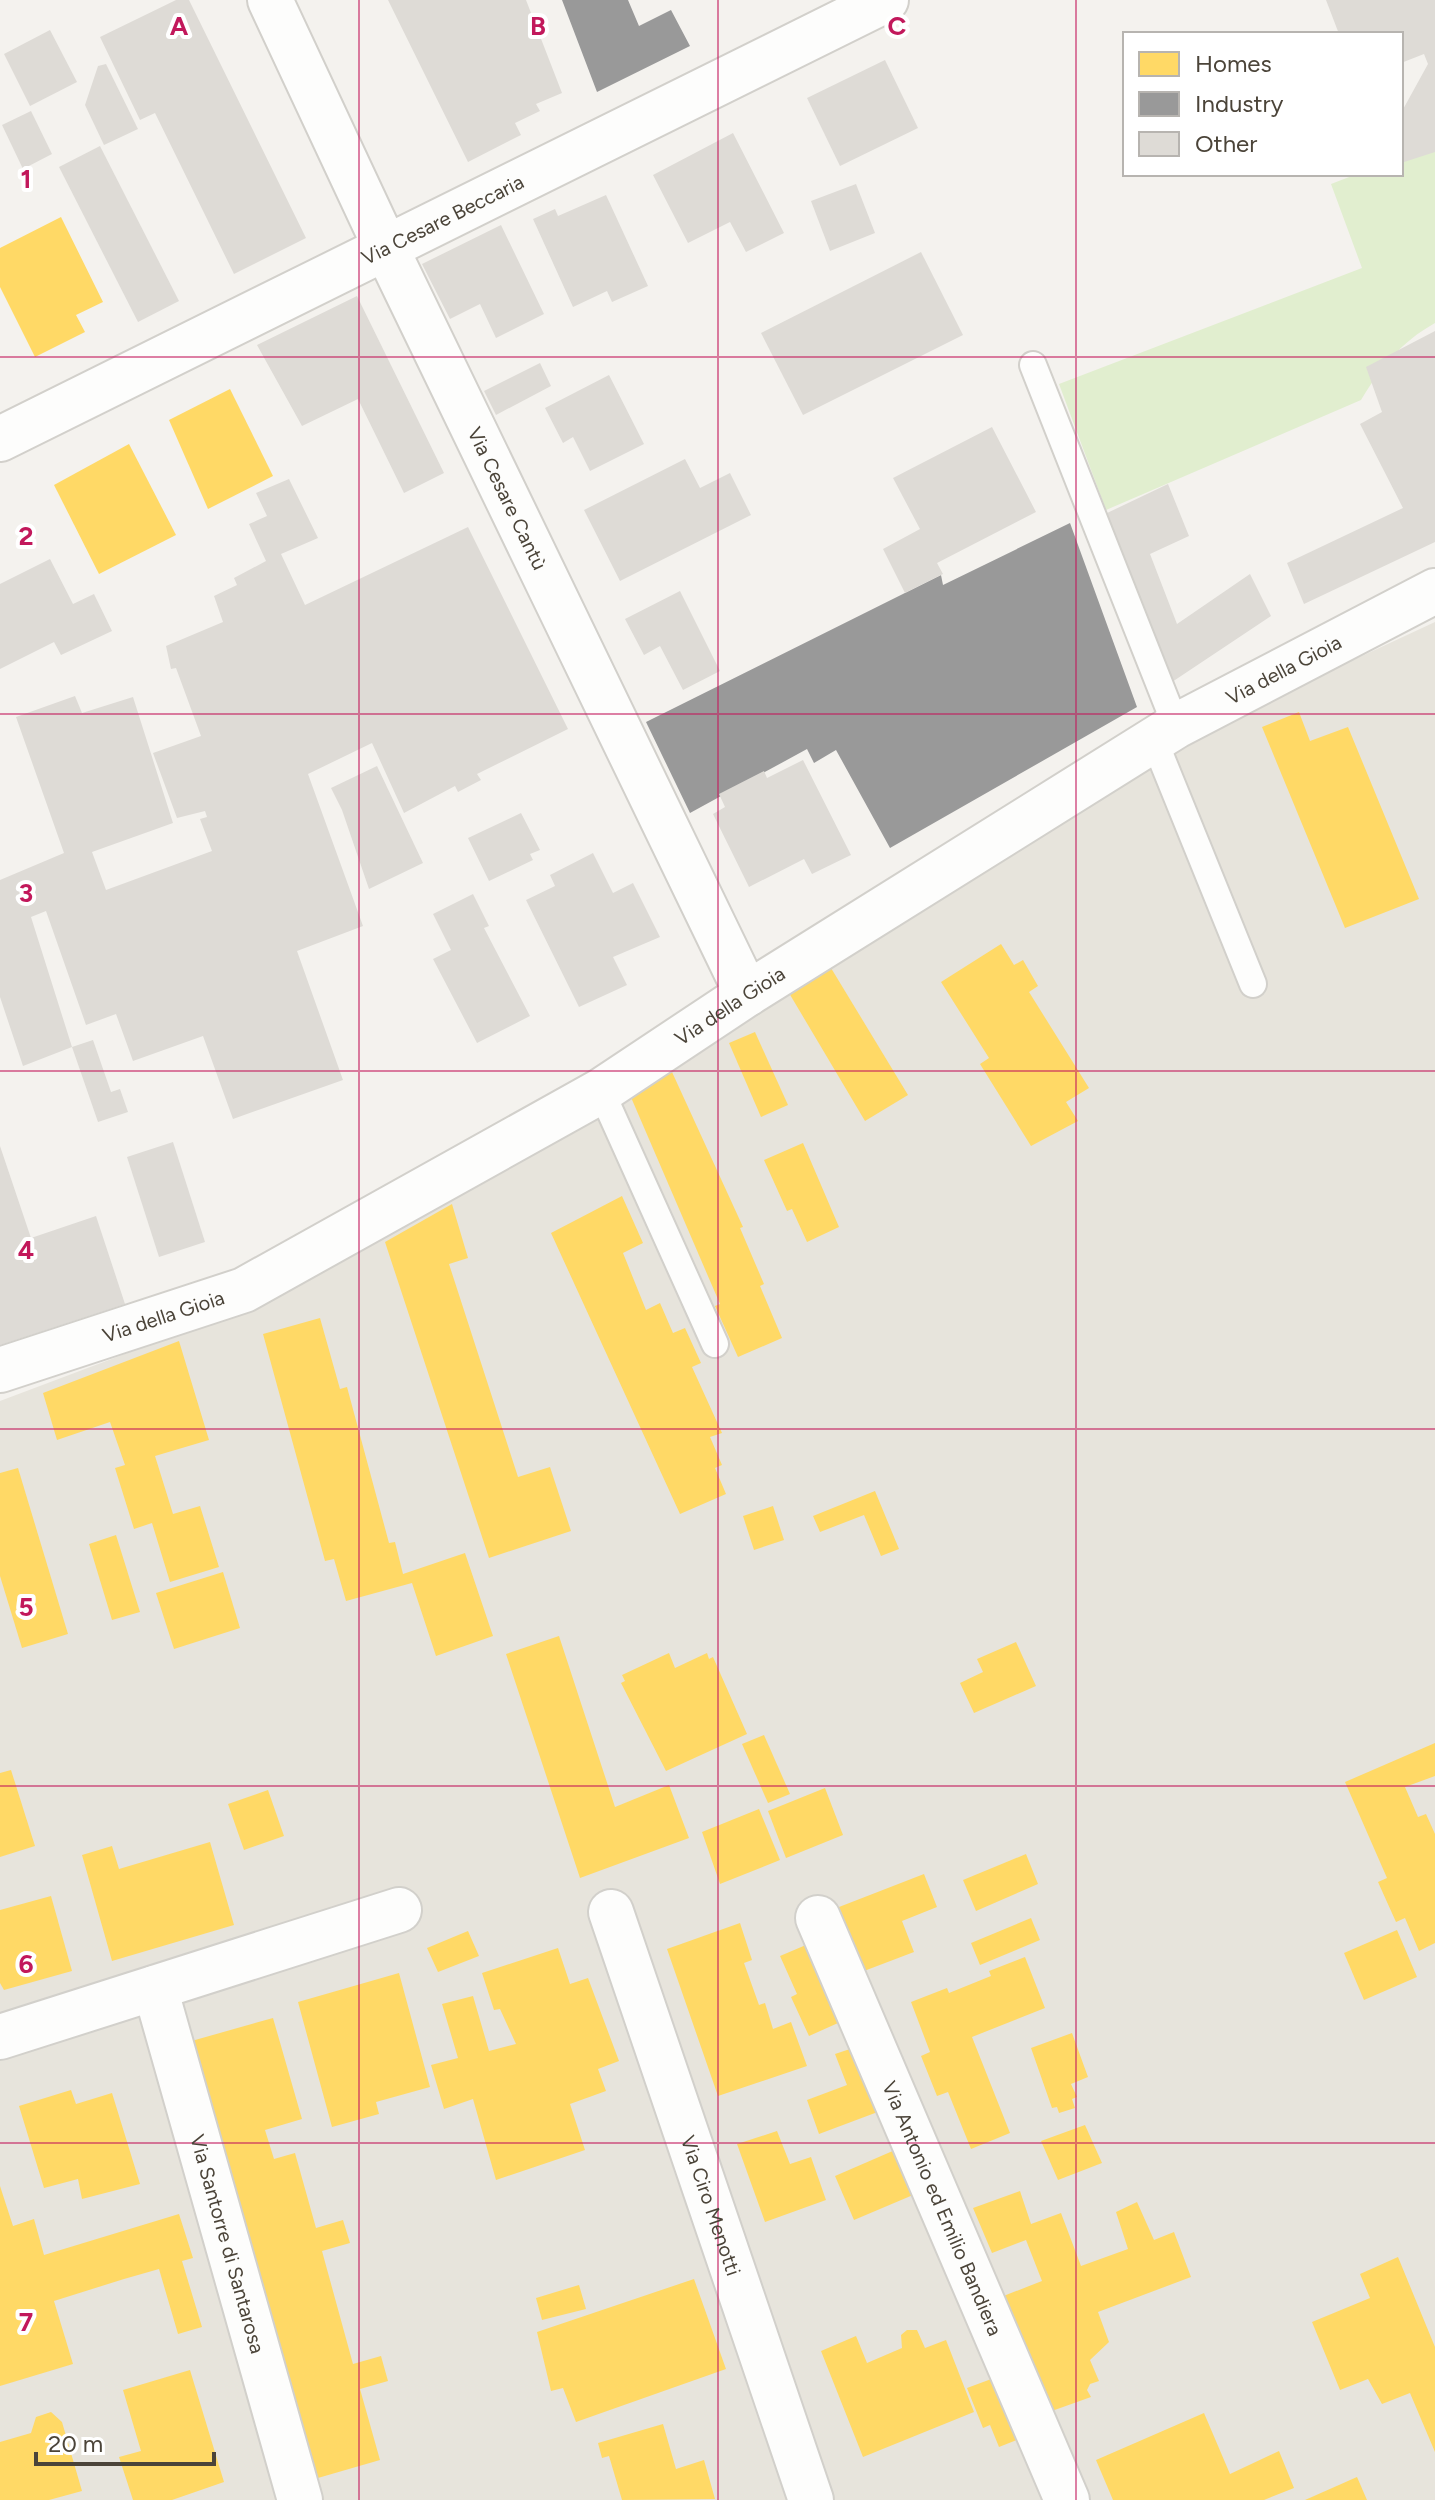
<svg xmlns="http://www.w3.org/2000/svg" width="1435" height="2500" font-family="Figtree,sans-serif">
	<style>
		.residential { fill: #e7e4dc }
		.green { fill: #e1eecf }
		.homes { fill: #ffd966 }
		.industry { fill: #999 }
		.building { fill: #dedbd6 }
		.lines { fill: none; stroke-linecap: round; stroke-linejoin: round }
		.lane-casing { stroke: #d2d0cb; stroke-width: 30 }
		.street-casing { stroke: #d2d0cb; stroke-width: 48 }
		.lane { stroke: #fdfdfc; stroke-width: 26 }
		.street { stroke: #fdfdfc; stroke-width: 44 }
		.grid { fill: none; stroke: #c2185b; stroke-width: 2; stroke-opacity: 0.55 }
		.labels { text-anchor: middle; stroke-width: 8; stroke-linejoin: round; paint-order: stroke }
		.street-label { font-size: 20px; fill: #4b4439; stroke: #fff }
		.grid-label { font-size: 26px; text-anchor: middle; font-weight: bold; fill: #c2185b; stroke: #fff; stroke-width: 8; stroke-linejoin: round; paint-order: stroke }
	</style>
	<rect width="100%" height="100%" fill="#f4f2ee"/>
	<path class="residential" d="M 1435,622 L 1435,2500 L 0,2500 L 0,1401 L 247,1308 L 1158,751 Z"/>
	<path class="green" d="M 1435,146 L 1435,323 C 1401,342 1381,367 1361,400 L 1106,510 L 1059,384 L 1362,268 L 1331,184 L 1357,174 L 1401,174 L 1401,158 Z"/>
	<g class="homes">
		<path d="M 61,217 L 103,302 L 76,315 L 85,332 L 35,357 L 0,287 L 0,248 Z"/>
		<path d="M 230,389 L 273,476 L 208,509 L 169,420 Z"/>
		<path d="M 129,444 L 176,535 L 99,574 L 54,485 Z"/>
		<path d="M 1299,712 L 1310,741 L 1348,727 L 1419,899 L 1345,928 L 1262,727 Z"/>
		<path d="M 1001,944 L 1014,965 L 1023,960 L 1038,986 L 1029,992 L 1089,1088 L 1066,1102 L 1078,1121 L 1031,1146 L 980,1064 L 989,1058 L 941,982 Z"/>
		<path d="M 831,968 L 908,1095 L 865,1121 L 789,993 Z"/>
		<path d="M 755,1032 L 788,1105 L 761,1117 L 729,1043 Z"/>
		<path d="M 672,1072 L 743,1227 L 740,1228 L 764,1284 L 760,1286 L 782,1338 L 738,1357 L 715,1306 L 720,1304 L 630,1095 Z"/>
		<path d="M 803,1143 L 839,1227 L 807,1242 L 792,1209 L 787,1211 L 764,1160 Z"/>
		<path d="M 622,1196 L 643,1243 L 623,1253 L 646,1310 L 660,1303 L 673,1333 L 685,1328 L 701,1363 L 692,1367 L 722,1433 L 710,1437 L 722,1465 L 715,1468 L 726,1494 L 680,1514 L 551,1233 Z"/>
		<path d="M 452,1204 L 468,1258 L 449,1264 L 518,1477 L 550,1467 L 571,1531 L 489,1558 L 385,1242 Z"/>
		<path d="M 320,1318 L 340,1389 L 347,1387 L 389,1543 L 395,1542 L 403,1574 L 465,1553 L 493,1636 L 436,1656 L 412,1583 L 346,1601 L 334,1559 L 325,1561 L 263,1334 Z"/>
		<path d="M 179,1341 L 209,1440 L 155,1456 L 173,1514 L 200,1506 L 219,1567 L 170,1582 L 152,1523 L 134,1529 L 115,1468 L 125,1465 L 110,1422 L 57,1440 L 43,1393 Z"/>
		<path d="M 18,1468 L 68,1634 L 22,1648 L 0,1576 L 0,1473 Z"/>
		<path d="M 875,1491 L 899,1549 L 881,1556 L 864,1515 L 820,1532 L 813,1516 Z"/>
		<path d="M 773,1506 L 784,1540 L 754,1550 L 743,1516 Z"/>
		<path d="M 116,1535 L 140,1612 L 112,1620 L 89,1544 Z"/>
		<path d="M 223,1572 L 240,1628 L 174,1649 L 156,1593 Z"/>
		<path d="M 559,1636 L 615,1807 L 669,1785 L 689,1838 L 580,1878 L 506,1654 Z"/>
		<path d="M 1016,1642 L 1036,1686 L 974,1713 L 960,1683 L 983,1672 L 977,1659 Z"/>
		<path d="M 669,1653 L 675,1668 L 707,1653 L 709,1659 L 713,1657 L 747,1734 L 666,1771 L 621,1683 L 625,1681 L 622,1675 Z"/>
		<path d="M 764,1735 L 790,1794 L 768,1803 L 742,1744 Z"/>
		<path d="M 1435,1743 L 1435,1776 L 1405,1787 L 1418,1817 L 1426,1814 L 1435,1834 L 1435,1943 L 1419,1951 L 1405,1918 L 1396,1922 L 1378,1882 L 1387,1878 L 1345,1782 Z"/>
		<path d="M 11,1770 L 35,1846 L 0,1857 L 0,1773 Z"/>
		<path d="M 825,1788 L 843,1835 L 786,1858 L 768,1811 Z"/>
		<path d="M 268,1790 L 284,1836 L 244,1850 L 228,1804 Z"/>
		<path d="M 759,1809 L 780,1860 L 720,1884 L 702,1832 Z"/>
		<path d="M 210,1842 L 234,1925 L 112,1961 L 82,1855 L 112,1846 L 119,1869 Z"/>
		<path d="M 1026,1854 L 1038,1884 L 976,1911 L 963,1880 Z"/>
		<path d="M 924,1874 L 937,1907 L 902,1921 L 914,1952 L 864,1971 L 839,1907 Z"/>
		<path d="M 51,1896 L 72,1971 L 4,1990 L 0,1983 L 0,1910 Z"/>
		<path d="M 1031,1918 L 1040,1940 L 980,1965 L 971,1943 Z"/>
		<path d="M 740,1923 L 752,1960 L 744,1963 L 759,2005 L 765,2003 L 773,2029 L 791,2022 L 807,2066 L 718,2096 L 667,1949 Z"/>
		<path d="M 1397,1930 L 1417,1977 L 1364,2000 L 1344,1953 Z"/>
		<path d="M 468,1931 L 479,1956 L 438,1972 L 427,1948 Z"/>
		<path d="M 813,1942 L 847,2019 L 809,2036 L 791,1997 L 797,1994 L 780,1956 Z"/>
		<path d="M 558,1948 L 570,1984 L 588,1978 L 619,2061 L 598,2069 L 606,2091 L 570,2104 L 585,2150 L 496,2180 L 473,2099 L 444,2109 L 431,2065 L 458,2058 L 442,2004 L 473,1996 L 489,2051 L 516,2044 L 500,2009 L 494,2010 L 482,1973 Z"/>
		<path d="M 1025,1957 L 1045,2008 L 972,2037 L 1010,2133 L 971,2149 L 948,2092 L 937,2096 L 921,2056 L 930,2052 L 911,2002 L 947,1988 L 949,1993 L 991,1976 L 989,1971 Z"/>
		<path d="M 399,1973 L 430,2087 L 376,2102 L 379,2114 L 332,2127 L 298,2002 Z"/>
		<path d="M 273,2018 L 302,2119 L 265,2130 L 274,2159 L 295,2153 L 316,2228 L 343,2220 L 350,2243 L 322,2251 L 353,2364 L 381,2356 L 388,2381 L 360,2389 L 380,2460 L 311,2480 L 188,2042 Z"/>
		<path d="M 1072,2033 L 1088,2077 L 1071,2084 L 1077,2097 L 1072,2099 L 1075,2108 L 1059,2113 L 1057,2107 L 1052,2108 L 1031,2048 Z"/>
		<path d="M 859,2046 L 883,2110 L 819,2134 L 807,2100 L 847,2085 L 835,2054 Z"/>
		<path d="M 71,2090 L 76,2104 L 112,2093 L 140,2184 L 82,2199 L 78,2179 L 44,2188 L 19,2106 Z"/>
		<path d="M 1085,2125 L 1102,2163 L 1058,2180 L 1041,2141 Z"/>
		<path d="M 777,2131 L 790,2164 L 811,2157 L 826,2200 L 765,2222 L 737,2144 Z"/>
		<path d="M 895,2150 L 913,2195 L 854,2220 L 835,2176 Z"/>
		<path d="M 0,2186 L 13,2226 L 34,2219 L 44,2255 L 179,2214 L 193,2258 L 182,2261 L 202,2327 L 178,2334 L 159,2269 L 124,2279 L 54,2301 L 73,2364 L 0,2386 Z"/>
		<path d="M 1020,2191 L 1031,2224 L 1061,2213 L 1081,2266 L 1128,2249 L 1116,2212 L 1137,2202 L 1154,2240 L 1174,2232 L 1191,2277 L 1098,2312 L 1109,2342 L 1090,2360 L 1099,2381 L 1090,2384 L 1087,2390 L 1091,2397 L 1049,2412 L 1001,2297 L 1042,2281 L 1026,2240 L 992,2253 L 973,2208 Z"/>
		<path d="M 1398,2257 L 1435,2347 L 1435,2452 L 1410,2393 L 1382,2404 L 1368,2379 L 1340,2390 L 1312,2322 L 1370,2298 L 1360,2274 Z"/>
		<path d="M 694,2279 L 726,2369 L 576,2422 L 563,2388 L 551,2391 L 537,2332 Z"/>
		<path d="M 579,2285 L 586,2309 L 542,2320 L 536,2298 Z"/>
		<path d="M 907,2330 L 917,2330 L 925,2348 L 946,2340 L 974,2412 L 863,2457 L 821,2351 L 856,2336 L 867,2363 L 902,2348 L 901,2335 Z"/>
		<path d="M 190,2370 L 224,2482 L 172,2500 L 133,2500 L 119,2457 L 141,2451 L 123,2390 Z"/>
		<path d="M 994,2378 L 1019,2439 L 999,2447 L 990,2425 L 983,2428 L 967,2388 Z"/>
		<path d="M 51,2412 L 62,2422 L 82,2491 L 49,2500 L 0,2500 L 0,2442 L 31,2433 L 36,2417 Z"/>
		<path d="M 1204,2413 L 1230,2474 L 1279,2451 L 1294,2488 L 1264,2500 L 1113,2500 L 1096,2460 Z"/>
		<path d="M 663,2424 L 676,2469 L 704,2460 L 715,2499 L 622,2500 L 609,2456 L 602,2458 L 598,2443 Z"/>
		<path d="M 1357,2477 L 1367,2500 L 1305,2500 Z"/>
	</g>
	<g class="industry">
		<path d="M 562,0 L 628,0 L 639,26 L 671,10 L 690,46 L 597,92 Z"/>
		<path d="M 1070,523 L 1137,707 L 890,848 L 836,750 L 814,763 L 807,749 L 690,813 L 646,722 L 941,575 L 943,585 Z"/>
	</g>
	<g class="building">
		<path d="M 176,0 L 189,0 L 306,238 L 234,274 L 155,113 L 140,120 L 100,37 Z"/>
		<path d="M 388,0 L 526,0 L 562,93 L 536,104 L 540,111 L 515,123 L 521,135 L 468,162 Z"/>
		<path d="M 1326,0 L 1435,0 L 1435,152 L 1401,163 L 1401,113 L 1428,64 L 1424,54 L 1401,63 L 1401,34 L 1339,34 Z"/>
		<path d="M 50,30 L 77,82 L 30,106 L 4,54 Z"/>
		<path d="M 885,60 L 918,128 L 840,166 L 807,98 Z"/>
		<path d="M 106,64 L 138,129 L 104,145 L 85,105 L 98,66 Z"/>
		<path d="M 31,111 L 52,154 L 23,169 L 2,125 Z"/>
		<path d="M 733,133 L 784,233 L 746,252 L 730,222 L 688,243 L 653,175 Z"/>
		<path d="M 100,146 L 179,301 L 138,322 L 59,167 Z"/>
		<path d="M 856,184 L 875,233 L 830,251 L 811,201 Z"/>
		<path d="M 606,195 L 648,286 L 612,302 L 607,291 L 573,307 L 533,219 L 555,209 L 558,216 Z"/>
		<path d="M 501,225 L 544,314 L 496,338 L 480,304 L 450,319 L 422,264 Z"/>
		<path d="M 921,252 L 963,335 L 803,415 L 761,333 Z"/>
		<path d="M 357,296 L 444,473 L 404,493 L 358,399 L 302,426 L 257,345 Z"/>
		<path d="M 1435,331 L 1435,542 L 1304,604 L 1287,563 L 1403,508 L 1360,424 L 1382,412 L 1366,367 Z"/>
		<path d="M 540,363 L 551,386 L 496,415 L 484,391 Z"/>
		<path d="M 609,375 L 644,444 L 590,471 L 573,437 L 563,443 L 545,408 Z"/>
		<path d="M 992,427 L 1036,512 L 937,563 L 943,574 L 905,593 L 883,549 L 920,529 L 893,478 Z"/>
		<path d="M 685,459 L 700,488 L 730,473 L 751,515 L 620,581 L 584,510 Z"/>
		<path d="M 289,479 L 318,538 L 281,554 L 305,605 L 468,527 L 568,729 L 477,774 L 481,780 L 458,792 L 455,786 L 404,813 L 372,743 L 308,774 L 363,926 L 297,951 L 343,1080 L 233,1119 L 203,1036 L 133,1061 L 116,1014 L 86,1025 L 46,911 L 31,917 L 72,1047 L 23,1066 L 0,997 L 0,880 L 64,853 L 16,717 L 75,696 L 82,713 L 133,697 L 173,823 L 92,852 L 106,890 L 212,851 L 200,819 L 207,817 L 205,811 L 177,818 L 153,753 L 201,736 L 176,668 L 171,669 L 166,646 L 223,622 L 214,596 L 237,585 L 234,578 L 266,561 L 249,524 L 267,516 L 256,493 Z"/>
		<path d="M 1168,484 L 1189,536 L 1150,554 L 1177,624 L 1250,574 L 1271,616 L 1172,682 L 1105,514 Z"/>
		<path d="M 50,559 L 73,604 L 94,594 L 112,631 L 61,655 L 54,642 L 0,669 L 0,584 Z"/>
		<path d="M 680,591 L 720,671 L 683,690 L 660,646 L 644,655 L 625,619 Z"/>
		<path d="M 803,760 L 851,855 L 812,874 L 804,859 L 749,887 L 713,814 L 725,807 L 719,794 L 764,771 L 767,778 Z"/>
		<path d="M 377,766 L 423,863 L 369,889 L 342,810 L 331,788 Z"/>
		<path d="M 521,813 L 540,850 L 530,854 L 533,860 L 489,881 L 468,838 Z"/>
		<path d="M 593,853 L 613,893 L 633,883 L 660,937 L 613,957 L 627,985 L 579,1007 L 526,900 L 555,886 L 550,875 Z"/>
		<path d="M 473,894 L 489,926 L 484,928 L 530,1016 L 477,1043 L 433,959 L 451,950 L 433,914 Z"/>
		<path d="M 93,1040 L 111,1092 L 120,1089 L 128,1112 L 98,1122 L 72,1047 Z"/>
		<path d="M 173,1142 L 205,1242 L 159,1257 L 127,1157 Z"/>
		<path d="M 0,1146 L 31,1238 L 96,1216 L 125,1304 L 0,1345 Z"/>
	</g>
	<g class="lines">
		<g class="lane-casing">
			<g id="lane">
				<path d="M 1033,365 L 1176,726"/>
				<path d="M 1154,740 L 1253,984"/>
				<path d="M 601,1091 L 715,1344"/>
			</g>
		</g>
		<g class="street-casing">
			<g id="street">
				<path id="s1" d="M 270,0 L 385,246 L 747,994"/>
				<path id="s2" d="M 0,439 L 886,0"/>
				<path id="s3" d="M 0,1370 L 244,1290 L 601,1091 L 747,994 L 1176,726 L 1435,591"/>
				<path id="s4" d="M 611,1912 L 811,2500"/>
				<path id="s5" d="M 818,1918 L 1067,2500"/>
				<path id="s6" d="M 155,1988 L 300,2500"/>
				<path d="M 0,2037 L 399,1910"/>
			</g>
		</g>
		<use href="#lane" class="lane"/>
		<use href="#street" class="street"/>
	</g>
	<path class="grid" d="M 359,0 L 359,2500M 718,0 L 718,2500M 1076,0 L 1076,2500M 0,357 L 1435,357M 0,714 L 1435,714M 0,1071 L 1435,1071M 0,1429 L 1435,1429M 0,1786 L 1435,1786M 0,2143 L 1435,2143"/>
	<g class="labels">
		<g class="street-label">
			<text dy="7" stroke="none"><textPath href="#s2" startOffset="494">Via Cesare Beccaria</textPath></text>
			<text dy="7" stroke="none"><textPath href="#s1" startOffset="552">Via Cesare Cantù</textPath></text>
			<text dy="7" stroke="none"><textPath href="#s3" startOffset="1468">Via della Gioia</textPath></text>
			<text dy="7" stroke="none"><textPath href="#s3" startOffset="820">Via della Gioia</textPath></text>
			<text dy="7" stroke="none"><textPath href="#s3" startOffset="172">Via della Gioia</textPath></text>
			<text dy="7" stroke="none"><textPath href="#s4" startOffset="310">Via Ciro Menotti</textPath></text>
			<text dy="7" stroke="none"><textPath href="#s5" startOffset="316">Via Antonio ed Emilio Bandiera</textPath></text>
			<text dy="7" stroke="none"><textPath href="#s6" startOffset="266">Via Santorre di Santarosa</textPath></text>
		</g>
	</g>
	<g class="grid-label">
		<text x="179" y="35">A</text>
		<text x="538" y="35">B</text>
		<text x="897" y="35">C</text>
		<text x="26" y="188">1</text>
		<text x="26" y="545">2</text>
		<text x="26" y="902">3</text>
		<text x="26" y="1259">4</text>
		<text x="26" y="1616">5</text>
		<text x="26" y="1973">6</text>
		<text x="26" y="2331">7</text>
	</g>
	<rect x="1123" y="32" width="280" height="144" fill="#ffffff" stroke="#b7b4b0" stroke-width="2"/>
	<rect x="1139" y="52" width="40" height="24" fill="#ffd966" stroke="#b7b4b0" stroke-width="2"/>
	<text x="1195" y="72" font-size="24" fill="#4b4439">Homes</text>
	<rect x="1139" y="92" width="40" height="24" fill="#999999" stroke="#b7b4b0" stroke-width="2"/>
	<text x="1195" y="112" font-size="24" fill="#4b4439">Industry</text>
	<rect x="1139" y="132" width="40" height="24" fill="#dedbd6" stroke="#b7b4b0" stroke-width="2"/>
	<text x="1195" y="152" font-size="24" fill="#4b4439">Other</text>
	<path d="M36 2452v12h178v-12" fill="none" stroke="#4b4439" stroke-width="4"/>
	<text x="48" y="2452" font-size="24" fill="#4b4439" stroke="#ffffff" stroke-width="6" paint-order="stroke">20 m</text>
</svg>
